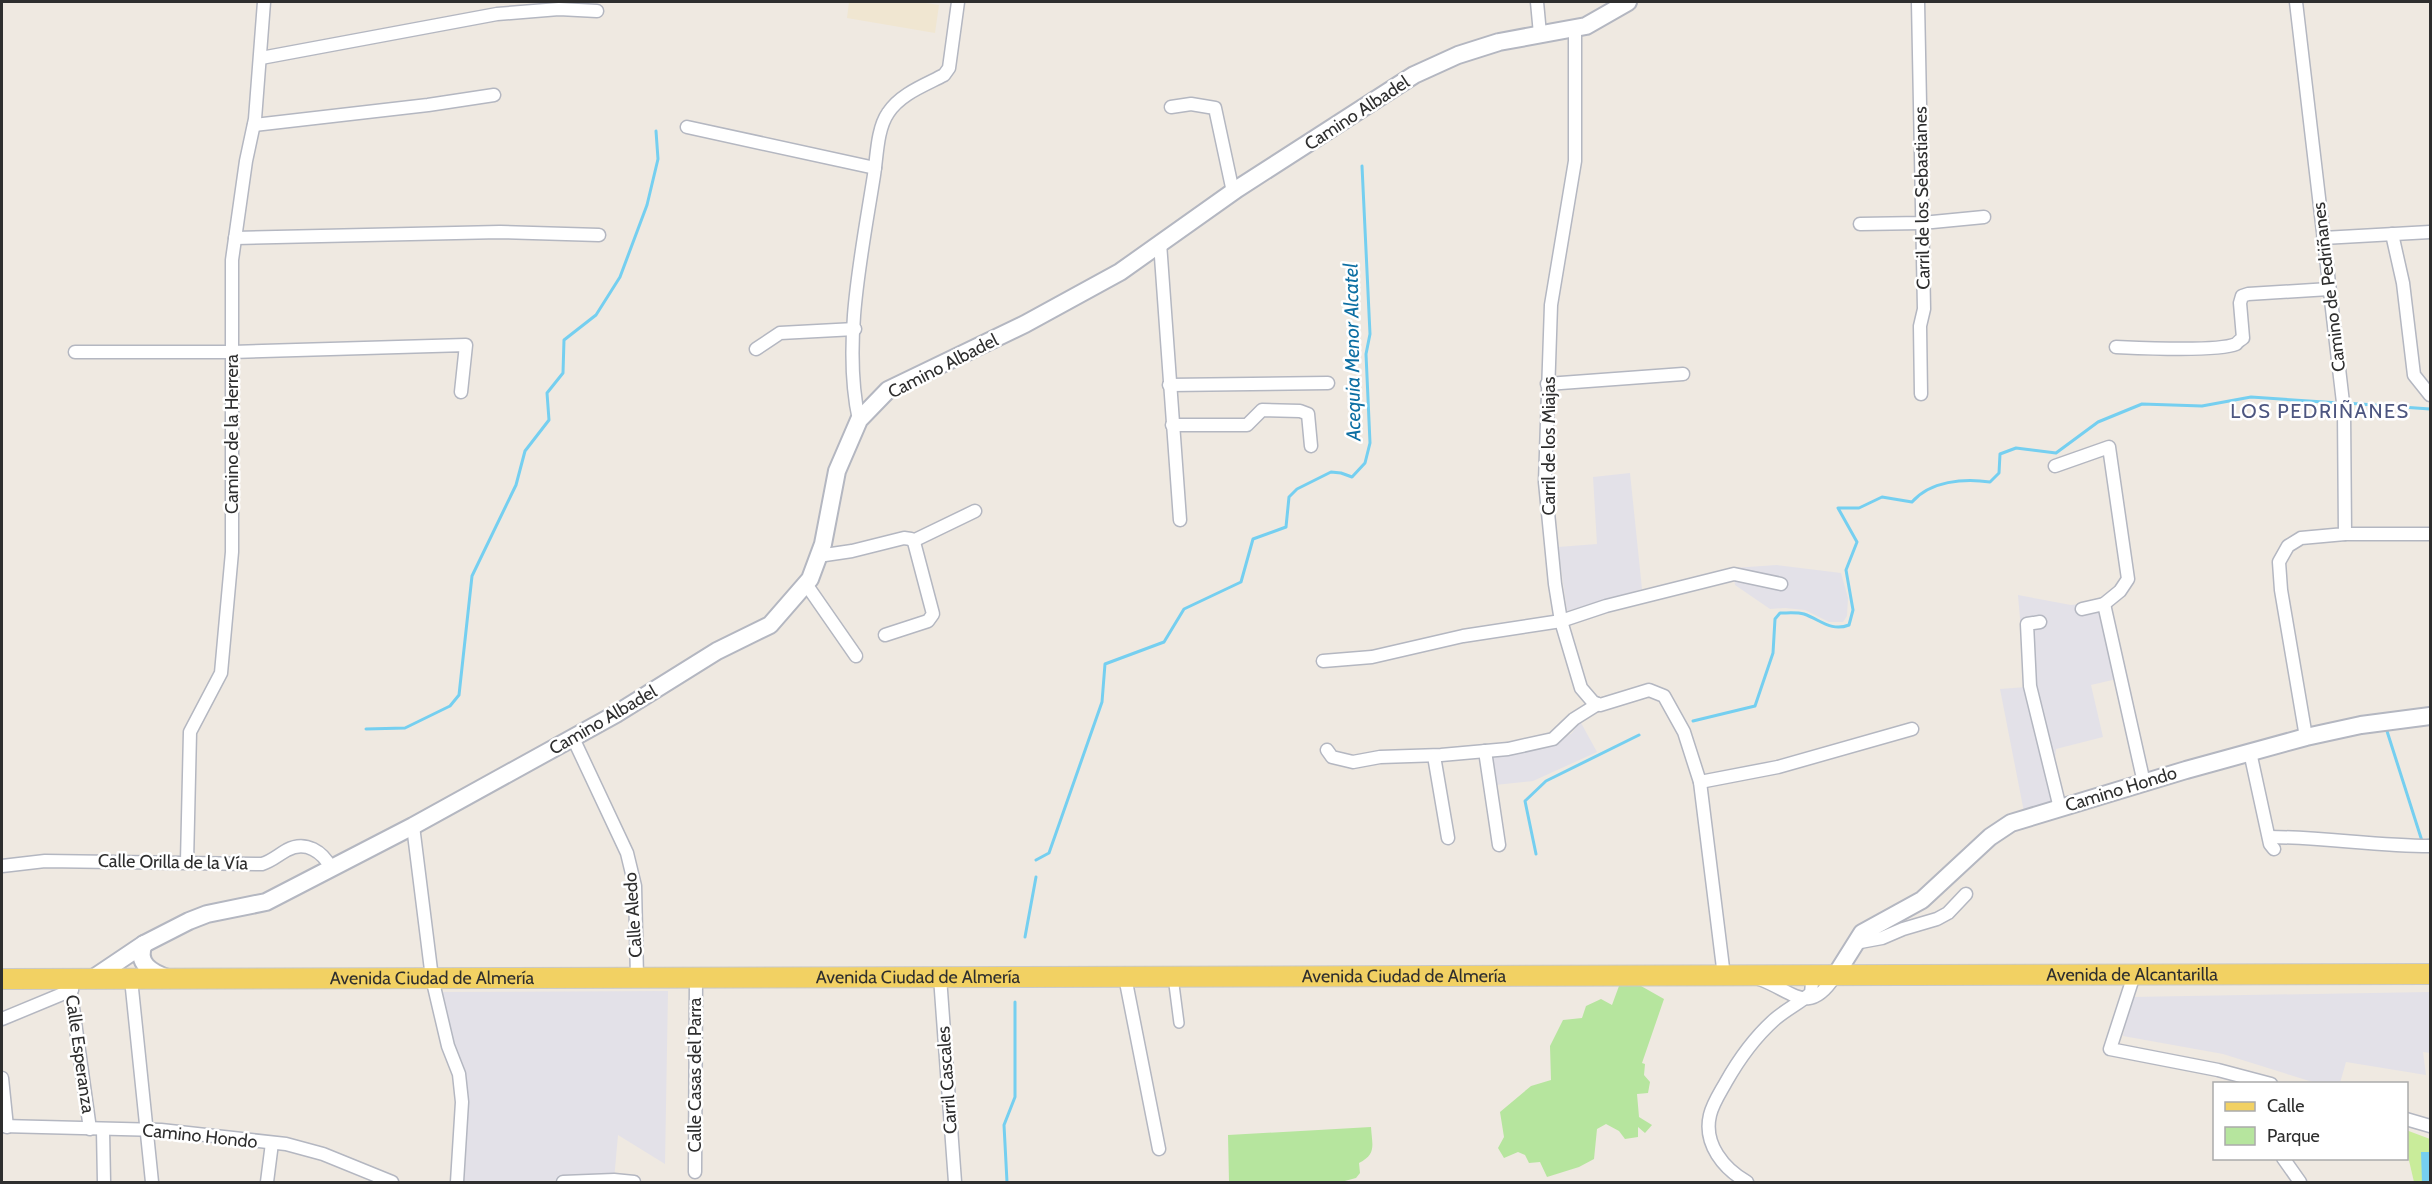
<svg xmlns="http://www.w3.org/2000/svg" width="2432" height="1184" font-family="Cabin,sans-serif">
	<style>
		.industrial { fill: #e3e1e8 }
		.education { fill: #f0e6d1 }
		.green { fill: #b6e59e }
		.pitch { fill: #c9ec9a }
		.water { fill: #75cff0 }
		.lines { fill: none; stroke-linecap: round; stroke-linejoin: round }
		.stream { stroke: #75cff0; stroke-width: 3 }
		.pedestrian-casing { stroke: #b4b7c1; stroke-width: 12 }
		.minor-casing { stroke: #b4b7c1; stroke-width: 15 }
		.secondary-casing { stroke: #b4b7c1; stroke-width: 20 }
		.primary-casing { stroke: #c9c9c9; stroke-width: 22 }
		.pedestrian { stroke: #fff; stroke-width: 9 }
		.minor { stroke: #fff; stroke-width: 12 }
		.secondary { stroke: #fff; stroke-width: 16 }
		.primary { stroke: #f2d163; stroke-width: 20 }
		.labels { text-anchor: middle; stroke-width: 5; stroke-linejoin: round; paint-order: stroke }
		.street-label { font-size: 18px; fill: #2e2e2e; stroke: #fff }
		.water-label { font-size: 20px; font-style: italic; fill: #0d6fa3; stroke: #fff }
		.neighbourhood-label { font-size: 20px; letter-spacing: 1.5px; fill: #4d5680; stroke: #fff }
	</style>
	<rect width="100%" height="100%" fill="#efe9e1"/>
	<g class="industrial">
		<path d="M 1630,473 L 1642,589 L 1567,611 L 1558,547 L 1597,544 L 1593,477 Z"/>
		<path d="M 1777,565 L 1841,573 L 1848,598 L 1847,616 L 1843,622 L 1829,622 L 1805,610 L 1785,608 L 1770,609 L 1735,585 L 1733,568 Z"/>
		<path d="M 2018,595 L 2071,605 L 2091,603 L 2105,598 L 2121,678 L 2091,685 L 2103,737 L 2056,749 L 2051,803 L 2024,812 L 2000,689 L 2026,687 Z"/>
		<path d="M 1580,721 L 1597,752 L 1533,781 L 1495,785 L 1489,755 L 1534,750 L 1554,744 L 1572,733 Z"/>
		<path d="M 668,991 L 665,1164 L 618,1135 L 614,1180 L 457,1182 L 462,1102 L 436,992 Z"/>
		<path d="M 2430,992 L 2430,1053 L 2423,1052 L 2426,1075 L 2346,1062 L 2340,1083 L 2316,1083 L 2223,1054 L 2123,1036 L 2131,997 Z"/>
	</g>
	<path class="education" d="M 849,2 L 919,2 L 939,5 L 935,33 L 847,18 Z"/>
	<g class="green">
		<path d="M 1619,986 L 1641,986 L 1664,999 L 1642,1063 L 1645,1064 L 1644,1075 L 1650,1082 L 1648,1093 L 1637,1094 L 1639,1117 L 1652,1125 L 1645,1133 L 1638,1127 L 1638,1137 L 1625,1139 L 1619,1131 L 1606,1124 L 1597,1129 L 1594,1159 L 1579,1167 L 1547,1177 L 1540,1162 L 1529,1163 L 1525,1155 L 1518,1152 L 1504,1158 L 1498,1148 L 1504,1137 L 1500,1112 L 1531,1086 L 1551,1080 L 1550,1046 L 1563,1020 L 1582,1018 L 1586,1006 L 1601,999 L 1612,1005 Z"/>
		<path d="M 1371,1127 C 1372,1145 1377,1154 1359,1163 L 1360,1173 L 1356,1178 L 1341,1182 L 1229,1182 L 1228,1135 Z"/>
	</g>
	<path class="pitch" d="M 2406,1130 L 2430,1139 L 2430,1182 L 2414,1182 L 2407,1152 Z"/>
	<path class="water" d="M 2421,1152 L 2430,1152 L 2430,1182 L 2422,1182 Z"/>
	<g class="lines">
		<g class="stream">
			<path d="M 2346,403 L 2430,409"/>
			<path d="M 1693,721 L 1755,706 L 1773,653 L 1775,619 L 1780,613 C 1788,613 1797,612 1804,614 C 1821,620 1831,632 1849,625 L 1853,610 L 1846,570 L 1857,542 L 1838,508 L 1859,508 L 1882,497 L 1912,502 C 1930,481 1964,478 1990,482 L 1999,473 L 2000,454 L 2016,448 L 2056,453 L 2098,422 L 2142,404 L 2202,406 L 2251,397 L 2339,403"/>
			<path d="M 2386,728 L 2422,841 L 2430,840"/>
			<path d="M 366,729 L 405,728 L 450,706 L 459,695 L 472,576 L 516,485 L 525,451 L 549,420 L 547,393 L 563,373 L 564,340 L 596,315 L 620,277 L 647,205 L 658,159 L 656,131"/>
			<path d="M 1536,854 L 1525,801 L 1546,781 L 1639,735"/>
			<path d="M 1036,860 L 1049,853 L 1102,702 L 1105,664 L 1164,642 L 1184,609 L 1241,582 L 1253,539 L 1286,527 L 1289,497 L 1297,489 L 1331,472 L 1341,473 L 1352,477 L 1365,463 L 1370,443 L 1366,354 L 1370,334 L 1362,166"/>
			<path d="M 1025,937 L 1036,877"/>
			<path d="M 1007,1182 L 1004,1125 L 1015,1097 L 1015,1002"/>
		</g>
		<g class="pedestrian-casing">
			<path id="pedestrian" d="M 1173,977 L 1179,1023"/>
		</g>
		<g class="minor-casing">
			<g id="minor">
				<path d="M 1537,2 L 1540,34"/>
				<path d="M 1918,2 L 1924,309 L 1920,326 L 1921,394"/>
				<path d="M 2296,2 L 2344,411 L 2345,534 L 2301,538 L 2288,546 L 2279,562 L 2281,590 L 2306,737"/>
				<path d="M 1575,28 L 1575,161 L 1551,305 L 1545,482 L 1555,584 L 1561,621 L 1581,688 L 1593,702 L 1600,705 L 1649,690 L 1664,696 L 1684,732 L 1700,782 L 1724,976"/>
				<path d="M 261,58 L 497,14 L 559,9 L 597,11"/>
				<path d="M 1171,107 L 1191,104 L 1215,108 L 1233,192"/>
				<path d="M 254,125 L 428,105 L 494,95"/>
				<path d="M 687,127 L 875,168"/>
				<path d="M 1860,224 L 1922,223 L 1984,217"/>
				<path d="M 2392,234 L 2403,283 L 2414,375 L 2430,395"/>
				<path d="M 235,238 L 500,232 L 599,235"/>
				<path d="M 2323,238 L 2430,232"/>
				<path d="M 1160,243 L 1180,520"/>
				<path d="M 2116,347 C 2140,348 2218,352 2236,344 C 2236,343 2243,338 2243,338 L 2240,303 L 2242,296 L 2248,294 L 2329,289"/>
				<path d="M 756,349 L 780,333 L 855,329"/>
				<path d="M 75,352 L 232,352 L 466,345 L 461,392"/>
				<path d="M 1547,384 L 1683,374"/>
				<path d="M 1169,385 L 1328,383"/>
				<path d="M 859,420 C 842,343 862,252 874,175 C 877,156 877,129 888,113 C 900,94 925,85 944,75 L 949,68 L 958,2"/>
				<path d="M 1172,425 L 1247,425 L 1262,410 L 1300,411 L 1308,414 L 1311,446"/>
				<path d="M 2055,466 L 2109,447 L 2128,579 L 2120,591 L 2104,604"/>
				<path d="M 2345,534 L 2430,534"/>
				<path d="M 913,541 L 975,511"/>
				<path d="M 818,556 L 852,551 L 904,538 L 911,539 L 914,542 L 933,614 L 928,621 L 885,635"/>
				<path d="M 806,584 L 856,656"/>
				<path d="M 2082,609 L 2104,604 L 2144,783"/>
				<path d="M 2040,622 L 2027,624 L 2030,686 L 2060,808"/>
				<path d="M 1323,661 L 1372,657 L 1463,636 L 1561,621 L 1606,606 L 1734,574 L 1781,584"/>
				<path d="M 573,738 L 627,853 L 635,886 L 637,978"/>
				<path d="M 1327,750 L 1332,757 L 1353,762 L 1380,757 L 1441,755 L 1508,749 L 1553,739 L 1574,719 L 1598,704"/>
				<path d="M 1485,751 L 1499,845"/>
				<path d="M 2250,752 L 2270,844 L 2274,849"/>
				<path d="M 1434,756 L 1448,838"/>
				<path d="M 1700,782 L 1778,767 L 1912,729"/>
				<path d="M 413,826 L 432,978 L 448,1046 L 459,1074 L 462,1102 L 457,1182"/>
				<path d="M 2269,837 C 2323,837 2376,846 2430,846"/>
				<path d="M 187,862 L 190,732 L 221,673 L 232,552 L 232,260 L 246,161 L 255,119 L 264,2"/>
				<path d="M 2,866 L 45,861 L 262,864 C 272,861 278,855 287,850 C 306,840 323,852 331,868"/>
				<path d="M 1855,943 L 1882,938 L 1903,929 L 1937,919 L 1948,913 L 1966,894"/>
				<path d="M 2134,975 L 2110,1049 L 2218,1070 L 2271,1084"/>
				<path d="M 940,977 L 955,1182"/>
				<path d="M 1125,977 L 1159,1149"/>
				<path d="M 69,979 L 90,1129"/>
				<path d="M 131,979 L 152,1182"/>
				<path d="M 1759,979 C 1792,990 1808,1018 1835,976"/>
				<path d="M 2,1019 L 72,990"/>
				<path d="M 2,1078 L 7,1127"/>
				<path d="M 2406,1119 L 2430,1126"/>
				<path d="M 2,1126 L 161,1130 L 286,1144 L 323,1154 L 392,1182"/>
				<path d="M 103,1130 L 104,1182"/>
				<path d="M 2283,1158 L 2300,1182"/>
				<path d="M 695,1172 L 696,978"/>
				<path d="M 267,1182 L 272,1143"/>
				<path d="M 563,1182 L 614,1180 L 634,1182"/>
				<path d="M 1747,1182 C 1724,1169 1703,1144 1710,1115 C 1713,1103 1720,1093 1726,1082 C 1739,1059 1754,1038 1774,1020 C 1785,1010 1800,1003 1811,993 L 1812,983 L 1809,976"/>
			</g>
		</g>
		<g class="secondary-casing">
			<g id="secondary">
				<path d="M 144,944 C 135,963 152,973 168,978"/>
				<path d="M 1835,976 L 1862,933 L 1922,900 L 1990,837 L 2011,823 L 2186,770 L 2306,737 L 2361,725 L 2430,716"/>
				<path d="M 92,979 L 144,944 L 189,921 L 207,914 L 266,902 L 413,826 L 616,714 L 717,651 L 770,625 L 810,579 L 823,544 L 837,471 L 859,420 L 888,390 L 1025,324 L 1120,272 L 1237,189 L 1414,75 L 1458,55 L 1499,42 L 1586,26 L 1628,2"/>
			</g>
		</g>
		<g class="primary-casing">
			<g id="primary">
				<path id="s1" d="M 2,979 L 2430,974"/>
			</g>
		</g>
		<use href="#pedestrian" class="pedestrian"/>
		<use href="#minor" class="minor"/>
		<use href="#secondary" class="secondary"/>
		<use href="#primary" class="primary"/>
	</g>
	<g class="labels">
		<g class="street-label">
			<text transform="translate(1357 113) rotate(-33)" y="6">Camino Albadel</text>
			<text transform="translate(1922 198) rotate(-91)" y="6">Carril de los Sebastianes</text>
			<text transform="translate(2329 287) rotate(-97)" y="6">Camino de Pedriñanes</text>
			<text transform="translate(943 366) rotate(-27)" y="6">Camino Albadel</text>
			<text transform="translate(232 434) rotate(-90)" y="6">Camino de la Herrera</text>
			<text transform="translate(1549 446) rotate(-90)" y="6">Carril de los Miajas</text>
			<text transform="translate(603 720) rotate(-30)" y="6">Camino Albadel</text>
			<text transform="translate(2121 789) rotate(-17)" y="6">Camino Hondo</text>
			<text transform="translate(173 862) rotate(1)" y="6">Calle Orilla de la Vía</text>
			<text transform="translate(633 915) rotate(-94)" y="6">Calle Aledo</text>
			<text dy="6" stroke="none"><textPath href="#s1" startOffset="2130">Avenida de Alcantarilla</textPath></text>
			<text dy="6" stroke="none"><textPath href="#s1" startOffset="1402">Avenida Ciudad de Almería</textPath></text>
			<text dy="6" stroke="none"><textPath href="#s1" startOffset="916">Avenida Ciudad de Almería</textPath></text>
			<text dy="6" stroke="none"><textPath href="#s1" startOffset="430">Avenida Ciudad de Almería</textPath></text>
			<text transform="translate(80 1054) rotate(82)" y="6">Calle Esperanza</text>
			<text transform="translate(695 1075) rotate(-90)" y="6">Calle Casas del Parra</text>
			<text transform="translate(947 1080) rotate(-94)" y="6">Carril Cascales</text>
			<text transform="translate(200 1136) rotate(6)" y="6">Camino Hondo</text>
		</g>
		<g class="water-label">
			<text transform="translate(1352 352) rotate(-91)" y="7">Acequia Menor Alcatel</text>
		</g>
		<g class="neighbourhood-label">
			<text x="2320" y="418">LOS PEDRIÑANES</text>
		</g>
	</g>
	<rect width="2432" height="1184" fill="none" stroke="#2e2e2e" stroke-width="6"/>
	<rect x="2213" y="1082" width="195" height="78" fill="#ffffff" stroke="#ababab" stroke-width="1.5"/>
	<rect x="2225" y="1102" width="30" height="9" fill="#f2d163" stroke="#ababab" stroke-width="1.5"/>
	<text x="2267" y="1112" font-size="18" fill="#2e2e2e">Calle</text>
	<rect x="2225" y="1127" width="30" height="18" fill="#b6e59e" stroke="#ababab" stroke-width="1.5"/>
	<text x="2267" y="1142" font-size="18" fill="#2e2e2e">Parque</text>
</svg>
